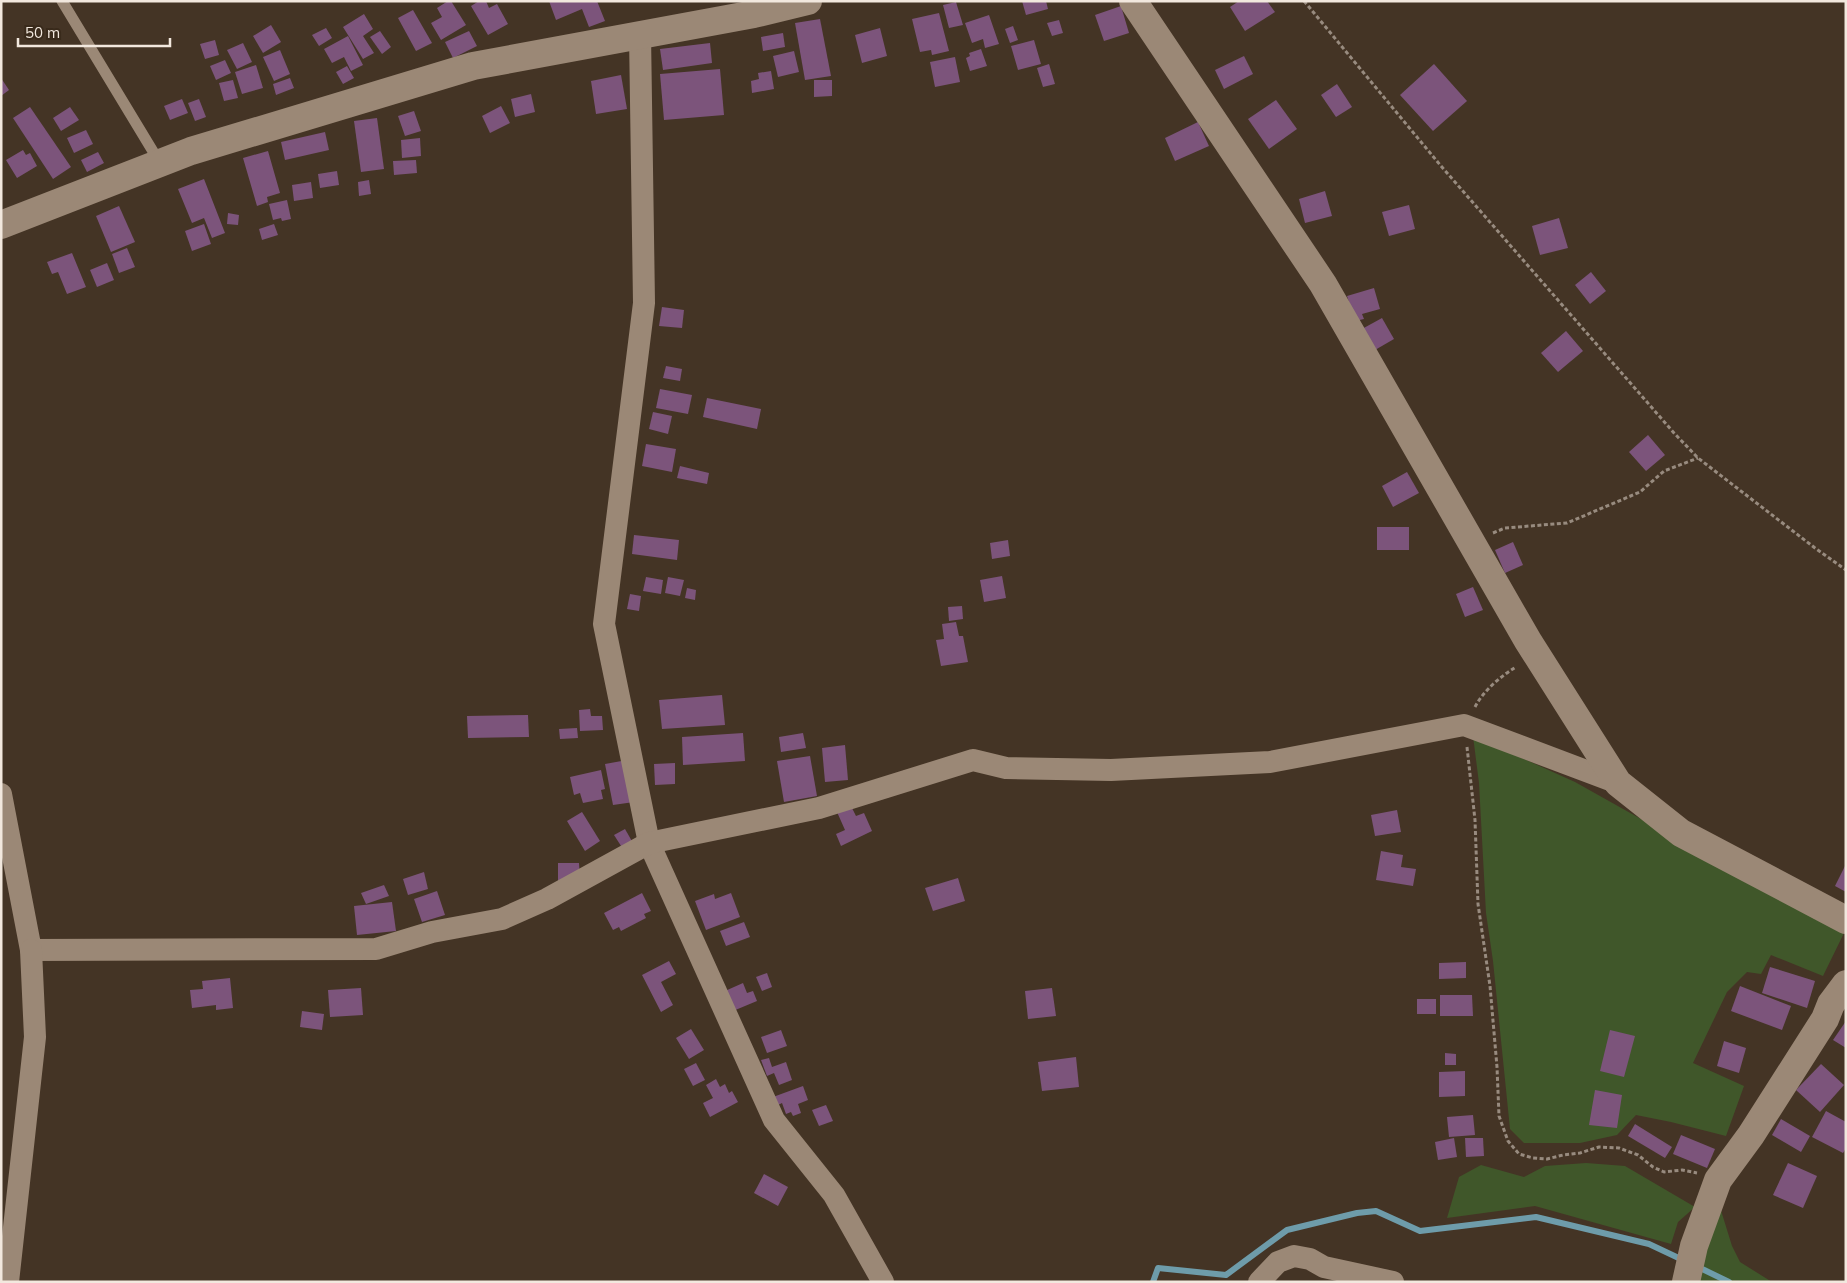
<svg xmlns="http://www.w3.org/2000/svg" width="1847" height="1283" font-family="Mulish,sans-serif">
	<style>
		.green { fill: #40572a }
		.lines { fill: none; stroke-linecap: round; stroke-linejoin: round }
		.stream { stroke: #6e9caa; stroke-width: 6 }
		.building { fill: #7c547b }
		.path { stroke: #988b7f; stroke-width: 3; stroke-dasharray: 4 2.5; stroke-linecap: butt }
		.service { stroke: #9b8876; stroke-width: 11 }
		.minor { stroke: #9b8876; stroke-width: 22 }
		.tertiary { stroke: #9b8876; stroke-width: 28 }
	</style>
	<rect width="100%" height="100%" fill="#443425"/>
	<g class="green">
		<path d="M 1473,736 L 1575,782 L 1844,933 L 1823,976 L 1771,955 L 1761,974 L 1747,972 L 1727,992 L 1693,1063 L 1744,1086 L 1726,1136 L 1671,1122 L 1636,1115 L 1617,1135 L 1580,1143 L 1524,1143 L 1510,1129 L 1493,961 L 1486,913 L 1479,783 Z"/>
		<path d="M 1586,1163 L 1625,1166 L 1695,1207 L 1678,1222 L 1671,1244 L 1535,1206 L 1447,1218 L 1459,1177 L 1481,1165 L 1524,1177 L 1545,1166 Z"/>
		<path d="M 1719,1204 L 1732,1246 L 1740,1262 L 1772,1282 L 1693,1282 Z"/>
	</g>
	<g class="lines">
		<g class="stream">
			<path d="M 1696,1266 L 1729,1282"/>
			<path d="M 1153,1282 L 1158,1268 L 1226,1275 L 1287,1230 L 1357,1213 L 1376,1211 L 1420,1231 L 1536,1217 L 1649,1244 L 1685,1261"/>
		</g>
	</g>
	<g class="building">
		<path d="M 448,1 L 451,1 L 466,25 L 441,40 L 431,23 L 442,17 L 437,8 Z"/>
		<path d="M 479,1 L 486,1 L 489,8 L 497,4 L 508,24 L 488,35 L 471,6 Z"/>
		<path d="M 549,1 L 597,1 L 605,21 L 589,27 L 582,9 L 556,20 Z"/>
		<path d="M 1022,1 L 1046,1 L 1048,9 L 1026,15 Z"/>
		<path d="M 1239,1 L 1267,1 L 1275,12 L 1245,31 L 1230,7 Z"/>
		<path d="M 956,2 L 963,25 L 949,28 L 943,5 Z"/>
		<path d="M 1121,6 L 1129,33 L 1104,41 L 1095,15 Z"/>
		<path d="M 413,10 L 432,43 L 416,51 L 398,18 Z"/>
		<path d="M 939,13 L 949,51 L 932,55 L 931,50 L 920,52 L 912,19 Z"/>
		<path d="M 364,14 L 373,29 L 363,36 L 374,53 L 363,59 L 343,27 Z"/>
		<path d="M 989,15 L 999,44 L 985,48 L 983,39 L 972,43 L 965,23 Z"/>
		<path d="M 820,19 L 831,76 L 805,80 L 795,23 Z"/>
		<path d="M 1059,20 L 1063,33 L 1052,36 L 1047,23 Z"/>
		<path d="M 271,25 L 281,42 L 263,53 L 253,36 Z"/>
		<path d="M 1013,26 L 1018,40 L 1010,43 L 1005,29 Z"/>
		<path d="M 326,28 L 332,38 L 319,46 L 312,35 Z"/>
		<path d="M 880,28 L 887,56 L 862,63 L 855,35 Z"/>
		<path d="M 380,31 L 391,47 L 382,54 L 370,37 Z"/>
		<path d="M 469,31 L 477,46 L 453,58 L 445,42 Z"/>
		<path d="M 783,33 L 785,47 L 763,51 L 761,37 Z"/>
		<path d="M 348,36 L 363,65 L 351,71 L 344,57 L 332,63 L 324,49 Z"/>
		<path d="M 215,40 L 219,55 L 205,59 L 200,44 Z"/>
		<path d="M 1034,40 L 1041,64 L 1018,70 L 1011,46 Z"/>
		<path d="M 243,43 L 252,62 L 237,69 L 227,50 Z"/>
		<path d="M 710,43 L 712,63 L 663,70 L 660,49 Z"/>
		<path d="M 981,49 L 987,66 L 970,71 L 966,58 L 970,56 L 969,53 Z"/>
		<path d="M 280,50 L 290,74 L 274,81 L 263,57 Z"/>
		<path d="M 794,51 L 799,72 L 778,77 L 773,56 Z"/>
		<path d="M 1244,56 L 1253,74 L 1224,89 L 1215,70 Z"/>
		<path d="M 955,57 L 960,82 L 935,87 L 930,62 Z"/>
		<path d="M 225,60 L 231,73 L 216,80 L 210,66 Z"/>
		<path d="M 1049,64 L 1055,84 L 1043,87 L 1037,68 Z"/>
		<path d="M 1434,64 L 1467,101 L 1433,131 L 1400,95 Z"/>
		<path d="M 256,65 L 263,88 L 242,94 L 235,72 Z"/>
		<path d="M 347,66 L 354,78 L 343,84 L 336,72 Z"/>
		<path d="M 720,69 L 724,115 L 664,120 L 660,74 Z"/>
		<path d="M 771,71 L 774,89 L 752,93 L 751,81 L 759,79 L 758,73 Z"/>
		<path d="M 621,75 L 627,109 L 596,114 L 591,81 Z"/>
		<path d="M 1,78 L 9,90 L 1,96 Z"/>
		<path d="M 290,78 L 294,88 L 276,95 L 273,84 Z"/>
		<path d="M 233,80 L 238,98 L 224,101 L 219,83 Z"/>
		<path d="M 814,80 L 832,80 L 832,96 L 814,97 Z"/>
		<path d="M 1337,84 L 1352,107 L 1336,117 L 1321,95 Z"/>
		<path d="M 531,94 L 535,112 L 515,117 L 511,99 Z"/>
		<path d="M 182,99 L 188,113 L 170,120 L 164,106 Z"/>
		<path d="M 199,99 L 206,117 L 195,121 L 188,103 Z"/>
		<path d="M 1276,100 L 1297,129 L 1269,149 L 1248,119 Z"/>
		<path d="M 501,106 L 510,123 L 490,133 L 482,116 Z"/>
		<path d="M 30,107 L 71,167 L 53,179 L 13,118 Z"/>
		<path d="M 70,107 L 79,120 L 61,131 L 53,118 Z"/>
		<path d="M 414,111 L 421,131 L 405,136 L 398,116 Z"/>
		<path d="M 377,118 L 384,169 L 361,172 L 354,121 Z"/>
		<path d="M 1198,122 L 1209,146 L 1175,161 L 1165,138 Z"/>
		<path d="M 86,130 L 93,144 L 74,153 L 67,138 Z"/>
		<path d="M 325,132 L 329,150 L 285,160 L 281,142 Z"/>
		<path d="M 420,138 L 421,156 L 402,158 L 401,140 Z"/>
		<path d="M 23,150 L 26,155 L 30,153 L 37,166 L 17,178 L 6,160 Z"/>
		<path d="M 268,151 L 280,193 L 267,197 L 268,202 L 257,206 L 243,158 Z"/>
		<path d="M 98,152 L 104,163 L 87,172 L 81,160 Z"/>
		<path d="M 416,160 L 417,173 L 394,175 L 393,161 Z"/>
		<path d="M 337,171 L 339,185 L 320,188 L 318,174 Z"/>
		<path d="M 204,179 L 225,233 L 212,238 L 204,218 L 192,223 L 178,189 Z"/>
		<path d="M 369,180 L 371,194 L 359,196 L 358,182 Z"/>
		<path d="M 311,182 L 313,198 L 294,201 L 292,185 Z"/>
		<path d="M 1325,191 L 1332,216 L 1305,223 L 1299,199 Z"/>
		<path d="M 287,200 L 291,219 L 282,221 L 281,218 L 273,220 L 269,204 Z"/>
		<path d="M 1409,205 L 1415,229 L 1389,236 L 1382,212 Z"/>
		<path d="M 119,206 L 135,242 L 111,252 L 96,216 Z"/>
		<path d="M 228,213 L 239,215 L 238,225 L 227,224 Z"/>
		<path d="M 1559,218 L 1568,248 L 1540,255 L 1532,226 Z"/>
		<path d="M 204,224 L 211,244 L 192,251 L 185,231 Z"/>
		<path d="M 274,224 L 278,235 L 262,240 L 259,229 Z"/>
		<path d="M 127,248 L 135,267 L 119,273 L 112,254 Z"/>
		<path d="M 72,253 L 86,287 L 67,294 L 58,272 L 52,274 L 47,262 Z"/>
		<path d="M 107,263 L 114,280 L 97,287 L 90,270 Z"/>
		<path d="M 1591,272 L 1606,291 L 1590,304 L 1575,285 Z"/>
		<path d="M 1374,288 L 1380,309 L 1362,314 L 1364,319 L 1355,321 L 1347,296 Z"/>
		<path d="M 662,307 L 684,310 L 682,328 L 659,326 Z"/>
		<path d="M 1382,318 L 1394,339 L 1375,350 L 1362,329 Z"/>
		<path d="M 1566,331 L 1583,351 L 1558,372 L 1541,353 Z"/>
		<path d="M 666,366 L 682,369 L 680,381 L 663,378 Z"/>
		<path d="M 660,389 L 692,395 L 688,414 L 656,408 Z"/>
		<path d="M 707,398 L 761,409 L 757,429 L 703,417 Z"/>
		<path d="M 653,412 L 672,416 L 668,434 L 649,429 Z"/>
		<path d="M 1648,435 L 1665,455 L 1646,471 L 1629,452 Z"/>
		<path d="M 646,444 L 676,449 L 672,472 L 642,466 Z"/>
		<path d="M 680,466 L 709,473 L 707,484 L 677,478 Z"/>
		<path d="M 1407,472 L 1419,493 L 1393,507 L 1382,486 Z"/>
		<rect x="1377" y="527" width="32" height="23"/>
		<path d="M 634,535 L 679,540 L 677,560 L 632,554 Z"/>
		<path d="M 1008,540 L 1010,556 L 992,559 L 990,543 Z"/>
		<path d="M 1513,542 L 1523,565 L 1505,573 L 1495,550 Z"/>
		<path d="M 1002,576 L 1006,598 L 984,602 L 980,580 Z"/>
		<path d="M 646,577 L 663,580 L 661,594 L 643,591 Z"/>
		<path d="M 668,577 L 684,580 L 680,596 L 665,593 Z"/>
		<path d="M 1473,587 L 1483,610 L 1465,617 L 1456,594 Z"/>
		<path d="M 687,588 L 696,590 L 695,600 L 685,598 Z"/>
		<path d="M 630,594 L 641,596 L 639,611 L 627,609 Z"/>
		<path d="M 962,606 L 963,619 L 949,621 L 948,607 Z"/>
		<path d="M 956,622 L 959,636 L 963,636 L 968,662 L 941,666 L 936,640 L 944,639 L 942,624 Z"/>
		<path d="M 722,695 L 725,725 L 662,729 L 659,700 Z"/>
		<path d="M 590,709 L 591,716 L 602,716 L 603,730 L 580,731 L 579,710 Z"/>
		<path d="M 528,715 L 529,737 L 468,738 L 467,716 Z"/>
		<path d="M 577,728 L 578,738 L 560,739 L 559,729 Z"/>
		<path d="M 743,733 L 745,761 L 683,765 L 682,737 Z"/>
		<path d="M 803,733 L 806,748 L 781,752 L 779,737 Z"/>
		<path d="M 845,745 L 848,780 L 825,782 L 822,748 Z"/>
		<path d="M 810,756 L 817,796 L 784,802 L 777,761 Z"/>
		<path d="M 627,760 L 634,802 L 613,805 L 605,764 Z"/>
		<path d="M 675,763 L 675,784 L 655,785 L 654,764 Z"/>
		<path d="M 601,770 L 605,789 L 601,790 L 603,799 L 583,803 L 580,793 L 574,795 L 570,777 Z"/>
		<path d="M 851,806 L 856,816 L 864,813 L 872,831 L 841,846 L 836,834 L 845,830 L 837,812 Z"/>
		<path d="M 1397,810 L 1401,832 L 1375,836 L 1371,815 Z"/>
		<path d="M 582,812 L 600,841 L 585,851 L 567,821 Z"/>
		<path d="M 625,829 L 633,843 L 623,849 L 614,835 Z"/>
		<path d="M 1381,851 L 1403,855 L 1401,867 L 1416,869 L 1413,886 L 1376,880 Z"/>
		<path d="M 558,863 L 579,863 L 580,880 L 558,881 Z"/>
		<path d="M 1846,864 L 1846,892 L 1835,886 Z"/>
		<path d="M 424,872 L 428,889 L 408,895 L 403,879 Z"/>
		<path d="M 958,878 L 965,901 L 933,911 L 925,888 Z"/>
		<path d="M 384,885 L 389,896 L 366,904 L 361,893 Z"/>
		<path d="M 437,891 L 445,915 L 422,922 L 414,899 Z"/>
		<path d="M 642,893 L 651,911 L 644,914 L 646,918 L 621,931 L 619,927 L 613,930 L 604,913 Z"/>
		<path d="M 731,893 L 740,917 L 706,930 L 695,901 L 714,894 L 715,899 Z"/>
		<path d="M 392,902 L 396,931 L 357,935 L 354,906 Z"/>
		<path d="M 744,922 L 750,937 L 726,946 L 720,931 Z"/>
		<path d="M 669,961 L 676,974 L 661,982 L 673,1005 L 661,1012 L 642,975 Z"/>
		<path d="M 1466,962 L 1466,978 L 1439,979 L 1439,963 Z"/>
		<path d="M 1770,967 L 1815,981 L 1807,1008 L 1762,993 Z"/>
		<path d="M 767,973 L 772,987 L 762,991 L 756,977 Z"/>
		<path d="M 230,978 L 233,1008 L 216,1010 L 216,1005 L 192,1008 L 190,990 L 203,989 L 202,981 Z"/>
		<path d="M 743,983 L 747,993 L 753,991 L 757,1001 L 733,1011 L 725,991 Z"/>
		<path d="M 1740,986 L 1791,1006 L 1782,1030 L 1731,1011 Z"/>
		<path d="M 361,988 L 363,1015 L 330,1017 L 328,990 Z"/>
		<path d="M 1052,988 L 1056,1016 L 1028,1019 L 1025,991 Z"/>
		<path d="M 1440,995 L 1472,995 L 1473,1016 L 1440,1016 Z"/>
		<rect x="1417" y="999" width="19" height="15"/>
		<path d="M 302,1011 L 324,1014 L 322,1030 L 300,1027 Z"/>
		<path d="M 1846,1021 L 1846,1048 L 1833,1040 Z"/>
		<path d="M 691,1029 L 704,1050 L 689,1059 L 676,1038 Z"/>
		<path d="M 781,1030 L 787,1046 L 767,1053 L 761,1037 Z"/>
		<path d="M 1610,1030 L 1635,1036 L 1624,1077 L 1600,1071 Z"/>
		<path d="M 1724,1041 L 1746,1048 L 1739,1073 L 1717,1066 Z"/>
		<path d="M 1445,1053 L 1456,1054 L 1456,1065 L 1445,1065 Z"/>
		<path d="M 1076,1057 L 1079,1087 L 1042,1091 L 1038,1062 Z"/>
		<path d="M 769,1058 L 772,1067 L 786,1062 L 792,1080 L 779,1085 L 774,1073 L 767,1076 L 761,1060 Z"/>
		<path d="M 696,1063 L 705,1080 L 693,1086 L 684,1069 Z"/>
		<path d="M 1821,1064 L 1844,1085 L 1820,1112 L 1796,1090 Z"/>
		<path d="M 1465,1071 L 1465,1096 L 1439,1097 L 1439,1072 Z"/>
		<path d="M 716,1079 L 720,1087 L 725,1084 L 729,1093 L 732,1091 L 738,1102 L 710,1117 L 703,1103 L 713,1098 L 706,1085 Z"/>
		<path d="M 803,1086 L 808,1100 L 798,1104 L 801,1113 L 793,1116 L 791,1112 L 786,1114 L 782,1103 L 776,1106 L 773,1097 Z"/>
		<path d="M 1595,1090 L 1622,1095 L 1617,1128 L 1589,1125 Z"/>
		<path d="M 826,1105 L 833,1121 L 819,1126 L 812,1110 Z"/>
		<path d="M 1826,1111 L 1846,1122 L 1846,1148 L 1843,1153 L 1812,1137 Z"/>
		<path d="M 1473,1115 L 1475,1135 L 1449,1137 L 1447,1117 Z"/>
		<path d="M 1781,1119 L 1810,1136 L 1801,1152 L 1772,1135 Z"/>
		<path d="M 1635,1124 L 1672,1147 L 1665,1158 L 1628,1136 Z"/>
		<path d="M 1681,1135 L 1715,1149 L 1707,1168 L 1673,1154 Z"/>
		<path d="M 1454,1138 L 1457,1157 L 1438,1160 L 1435,1142 Z"/>
		<path d="M 1465,1138 L 1483,1138 L 1484,1156 L 1466,1157 Z"/>
		<path d="M 1788,1163 L 1817,1176 L 1803,1208 L 1773,1195 Z"/>
		<path d="M 764,1174 L 788,1187 L 778,1206 L 754,1193 Z"/>
	</g>
	<g class="lines">
		<g class="path">
			<path d="M 1304,1 L 1441,166 L 1674,433 L 1698,458 L 1815,548 L 1846,570"/>
			<path d="M 1493,533 L 1505,528 L 1567,523 L 1640,492 L 1664,471 L 1698,458"/>
			<path d="M 1475,707 C 1483,691 1501,676 1516,667"/>
			<path d="M 1467,747 L 1475,820 L 1478,904 L 1490,986 L 1497,1067 L 1499,1116 L 1508,1141 L 1519,1154 L 1533,1158 L 1547,1159 L 1563,1155 L 1580,1153 L 1599,1147 L 1619,1148 L 1638,1155 L 1653,1167 L 1664,1172 L 1682,1170 L 1697,1173"/>
		</g>
		<path class="service" d="M 62,1 L 160,163"/>
		<g class="minor">
			<path d="M 640,34 L 644,303 L 604,624 L 649,843 L 774,1120 L 834,1195 L 883,1282"/>
			<path d="M 1,794 L 31,950 L 376,949 L 432,932 L 502,919 L 547,899 L 649,843 L 819,808 L 973,760 L 1006,768 L 1111,770 L 1270,762 L 1464,725 L 1618,783"/>
			<path d="M 8,1282 L 35,1037 L 31,950"/>
			<path d="M 1259,1282 L 1278,1262 L 1294,1256 L 1310,1259 L 1324,1267 L 1393,1282"/>
		</g>
		<g class="tertiary">
			<path d="M 1133,1 L 1323,284 L 1528,641 L 1618,783 L 1681,833 L 1846,920"/>
			<path d="M 1,225 L 191,151 L 473,66 L 754,14 L 808,1"/>
			<path d="M 1686,1282 L 1694,1246 L 1718,1180 L 1751,1135 L 1825,1019 L 1831,1004 L 1846,984"/>
		</g>
	</g>
	<rect width="1847" height="1283" fill="none" stroke="#f2e8de" stroke-width="5"/>
	<path d="M18 38v8h152v-8" fill="none" stroke="#f2e8de" stroke-width="2.5"/>
	<text x="25" y="38" font-size="15" fill="#f2e8de" stroke="#392a1b" stroke-width="4" paint-order="stroke">50 m</text>
</svg>
